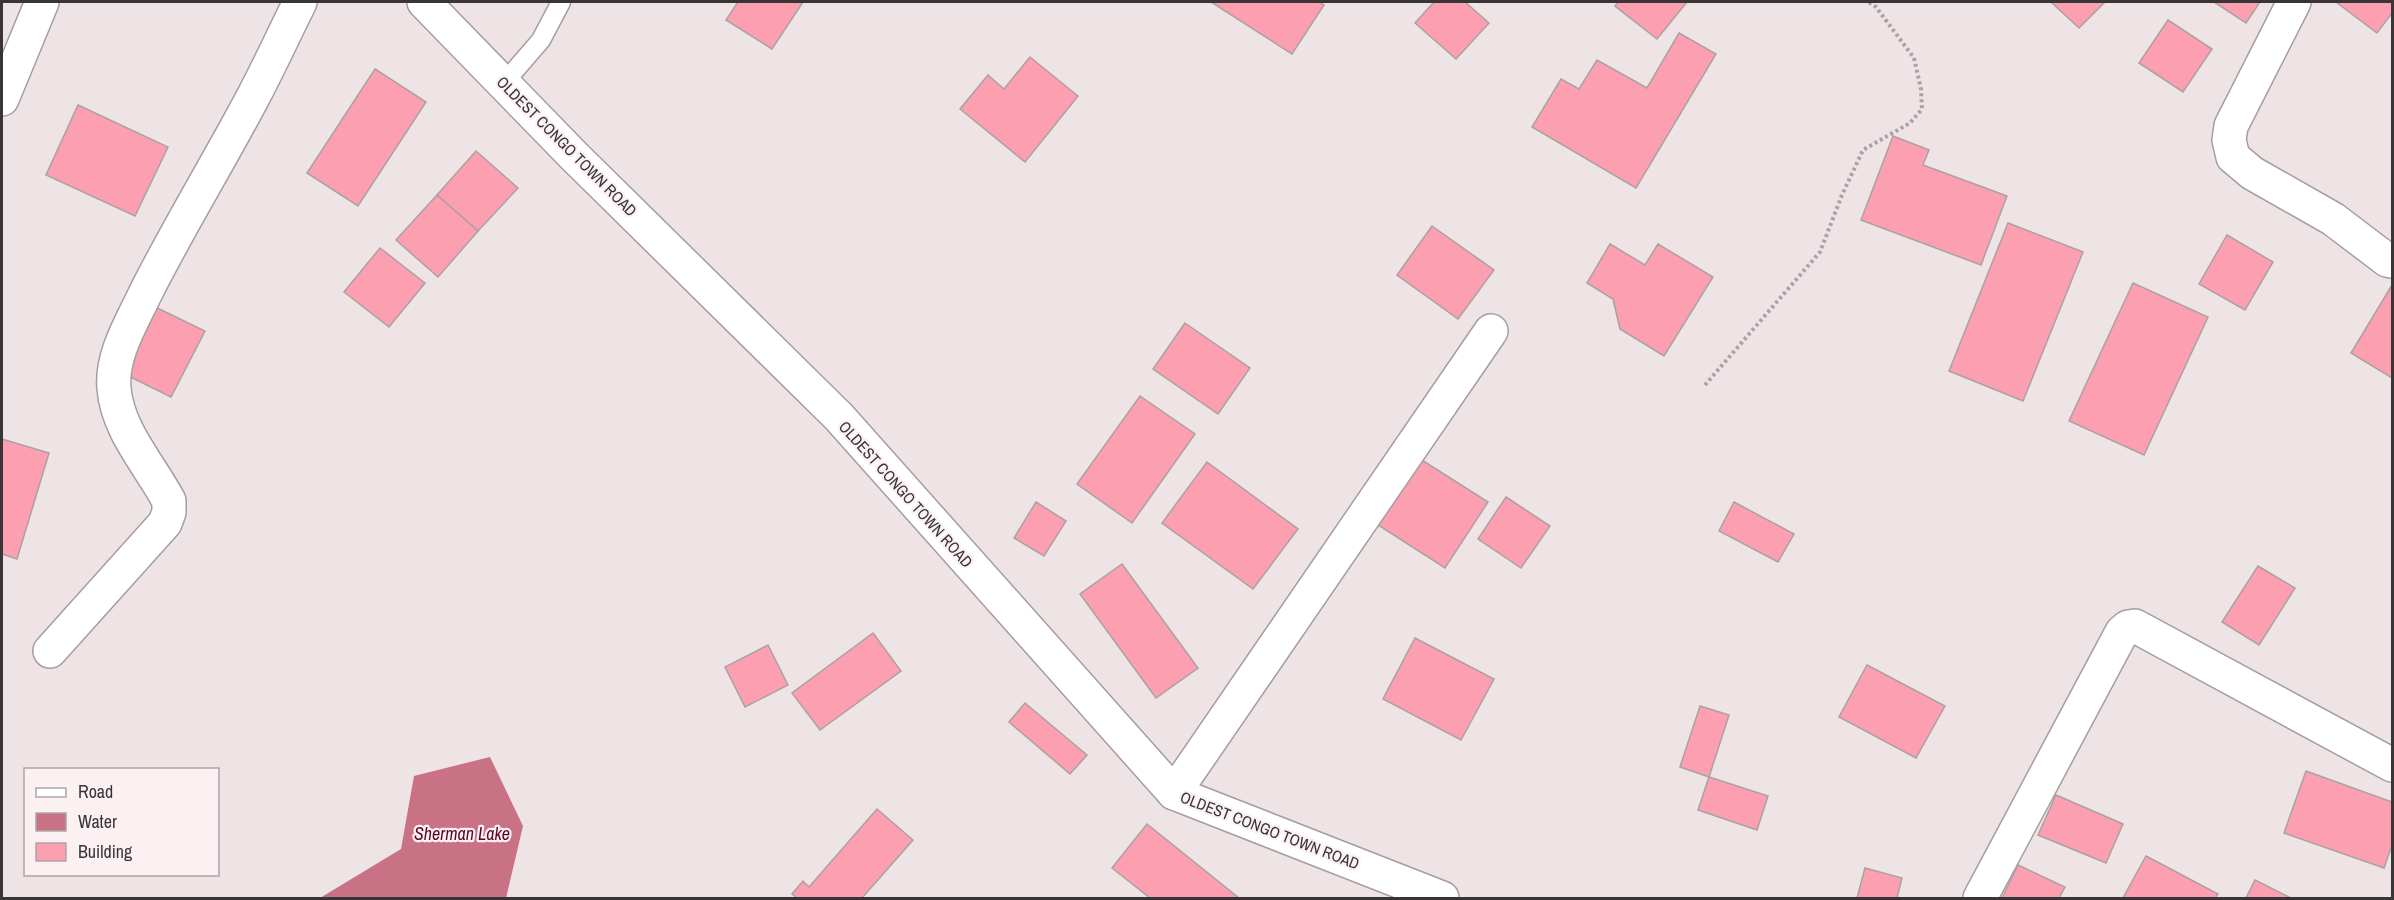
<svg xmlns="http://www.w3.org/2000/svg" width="2394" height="900" font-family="'Archivo Narrow',sans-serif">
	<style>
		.water { fill: #c97285 }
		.building { fill: #fb9fb1; stroke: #aba1a2; stroke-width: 1.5 }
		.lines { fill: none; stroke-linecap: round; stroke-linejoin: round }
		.service-casing { stroke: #a79d9e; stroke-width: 21 }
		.minor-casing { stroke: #a79d9e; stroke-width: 36 }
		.tertiary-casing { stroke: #a79d9e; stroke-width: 36 }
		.path { stroke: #aaa2a4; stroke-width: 4; stroke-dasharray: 3 3; stroke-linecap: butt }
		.service { stroke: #fff; stroke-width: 18 }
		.minor { stroke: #fff; stroke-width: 33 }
		.tertiary { stroke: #fff; stroke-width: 33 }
		.labels { text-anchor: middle; stroke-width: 4.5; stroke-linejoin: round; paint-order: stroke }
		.street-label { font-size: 16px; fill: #393536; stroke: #fbf0f2 }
		.water-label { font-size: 18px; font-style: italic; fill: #580624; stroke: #fbf0f2 }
	</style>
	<rect width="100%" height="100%" fill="#eee3e5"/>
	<path class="water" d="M 490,757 L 523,826 L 506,898 L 320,898 L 401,849 L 414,776 Z"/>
	<g class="building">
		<path d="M 738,2 L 803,2 L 772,49 L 726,20 Z"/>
		<path d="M 1211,2 L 1319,2 L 1324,5 L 1292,54 Z"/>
		<path d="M 1434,2 L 1465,2 L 1489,23 L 1456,59 L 1415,23 Z"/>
		<path d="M 1618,2 L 1687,2 L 1657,39 L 1615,6 Z"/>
		<path d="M 2051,2 L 2105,2 L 2079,28 Z"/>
		<path d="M 2214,2 L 2260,2 L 2246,23 Z"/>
		<path d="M 2336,2 L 2392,2 L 2392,13 L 2377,33 Z"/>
		<path d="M 2168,20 L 2212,49 L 2183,92 L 2139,63 Z"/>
		<path d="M 1679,33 L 1716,54 L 1636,188 L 1532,127 L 1561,79 L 1579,89 L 1597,60 L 1647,88 Z"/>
		<path d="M 1030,57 L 1078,96 L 1025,162 L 960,109 L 988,75 L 1004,89 Z"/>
		<path d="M 375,69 L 426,102 L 358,206 L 307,173 Z"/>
		<path d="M 78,105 L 168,147 L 135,216 L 46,175 Z"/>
		<path d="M 1893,136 L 1929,150 L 1923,165 L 2007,196 L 1981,265 L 1861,220 Z"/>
		<path d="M 476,151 L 518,188 L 478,231 L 437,195 Z"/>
		<path d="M 437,195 L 478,231 L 438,277 L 396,240 Z"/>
		<path d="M 2008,223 L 2083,252 L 2023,401 L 1949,371 Z"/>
		<path d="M 1432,226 L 1494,270 L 1458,319 L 1397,275 Z"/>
		<path d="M 2227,235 L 2273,262 L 2245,310 L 2199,284 Z"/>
		<path d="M 1610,244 L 1645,265 L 1658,244 L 1713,277 L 1664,356 L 1620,329 L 1613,299 L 1587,283 Z"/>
		<path d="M 380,248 L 425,283 L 389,327 L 344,292 Z"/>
		<path d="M 2133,283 L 2208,317 L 2144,455 L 2069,421 Z"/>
		<path d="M 2392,285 L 2392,378 L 2351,353 Z"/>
		<path d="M 149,304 L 205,331 L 171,397 L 116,370 Z"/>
		<path d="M 1185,323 L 1250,368 L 1218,414 L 1153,369 Z"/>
		<path d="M 1140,396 L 1195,434 L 1132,523 L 1077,484 Z"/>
		<path d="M 2,439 L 49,453 L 17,559 L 2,554 Z"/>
		<path d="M 1417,457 L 1488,502 L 1445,568 L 1375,523 Z"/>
		<path d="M 1207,462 L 1298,529 L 1253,589 L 1162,523 Z"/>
		<path d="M 1506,497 L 1550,526 L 1521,568 L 1478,539 Z"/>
		<path d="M 1036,502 L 1066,521 L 1044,556 L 1014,538 Z"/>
		<path d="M 1734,502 L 1794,534 L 1778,562 L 1719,531 Z"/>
		<path d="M 1122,564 L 1198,668 L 1156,698 L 1080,594 Z"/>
		<path d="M 2258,566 L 2295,588 L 2259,645 L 2222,622 Z"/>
		<path d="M 873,633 L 901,671 L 820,730 L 792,693 Z"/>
		<path d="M 1415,638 L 1494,679 L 1461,740 L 1383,699 Z"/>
		<path d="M 768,645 L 788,685 L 745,707 L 725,667 Z"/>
		<path d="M 1867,665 L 1945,706 L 1916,758 L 1839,717 Z"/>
		<path d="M 1025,703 L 1087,755 L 1070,774 L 1009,722 Z"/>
		<path d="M 1700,706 L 1729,715 L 1709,777 L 1680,767 Z"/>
		<path d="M 2306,771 L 2392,802 L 2392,845 L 2384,868 L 2284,833 Z"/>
		<path d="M 1709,777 L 1768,796 L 1757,830 L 1698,810 Z"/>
		<path d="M 2056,795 L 2123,824 L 2106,863 L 2038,835 Z"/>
		<path d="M 877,809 L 913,840 L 862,898 L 797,898 L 792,894 L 803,881 L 809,887 Z"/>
		<path d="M 1147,824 L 1239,898 L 1150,898 L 1112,868 Z"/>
		<path d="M 2146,856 L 2218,894 L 2215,898 L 2123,898 Z"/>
		<path d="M 2018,865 L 2065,887 L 2059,898 L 2002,898 Z"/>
		<path d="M 1865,868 L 1902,878 L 1897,898 L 1857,898 Z"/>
		<path d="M 2255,880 L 2291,898 L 2246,898 Z"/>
	</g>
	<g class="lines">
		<g class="service-casing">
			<path id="service" d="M 504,83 L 541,40 L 561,2"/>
		</g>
		<g class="minor-casing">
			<g id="minor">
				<path d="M 2294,2 L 2231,126 L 2229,140 L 2233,157 L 2252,173 L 2333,219 L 2387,260 L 2392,261"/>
				<path d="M 2,99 L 42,2"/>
				<path d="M 50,651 L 165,523 L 169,512 L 169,501 C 150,465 117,430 114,388 C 111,355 132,322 145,294 C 178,228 217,165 252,99 C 269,67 284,34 300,2"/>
				<path d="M 1174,793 L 1491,331"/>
				<path d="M 1980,898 L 2122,632 L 2128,627 L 2135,626 L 2392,765"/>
			</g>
		</g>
		<g class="tertiary-casing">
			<path id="tertiary" d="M 424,2 L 574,156 L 839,417 L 1174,793 L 1442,898"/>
		</g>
		<path class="path" d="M 1705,385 L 1820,252 L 1842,195 L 1863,150 L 1910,123 L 1922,109 L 1921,89 L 1914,58 L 1876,7 L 1868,2"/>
		<use href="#service" class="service"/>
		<use href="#minor" class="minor"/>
		<use href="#tertiary" class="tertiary"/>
	</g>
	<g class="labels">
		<g class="street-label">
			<text transform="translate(567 146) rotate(45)" y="6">OLDEST CONGO TOWN ROAD</text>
			<text transform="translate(906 494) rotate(48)" y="6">OLDEST CONGO TOWN ROAD</text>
			<text transform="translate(1270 830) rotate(21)" y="6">OLDEST CONGO TOWN ROAD</text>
		</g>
		<g class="water-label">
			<text x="462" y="840">Sherman Lake</text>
		</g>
	</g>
	<rect width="2394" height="900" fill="none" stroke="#393536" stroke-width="6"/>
	<rect x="24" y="768" width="195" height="108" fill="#fbf0f2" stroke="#ada5a7" stroke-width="1.5"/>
	<rect x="36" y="788" width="30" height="9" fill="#ffffff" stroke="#ada5a7" stroke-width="1.5"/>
	<text x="78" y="798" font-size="18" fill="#393536">Road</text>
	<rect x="36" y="813" width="30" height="18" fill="#c97285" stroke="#ada5a7" stroke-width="1.5"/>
	<text x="78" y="828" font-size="18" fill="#393536">Water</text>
	<rect x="36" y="843" width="30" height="18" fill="#fb9fb1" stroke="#ada5a7" stroke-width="1.5"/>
	<text x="78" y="858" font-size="18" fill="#393536">Building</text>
</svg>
